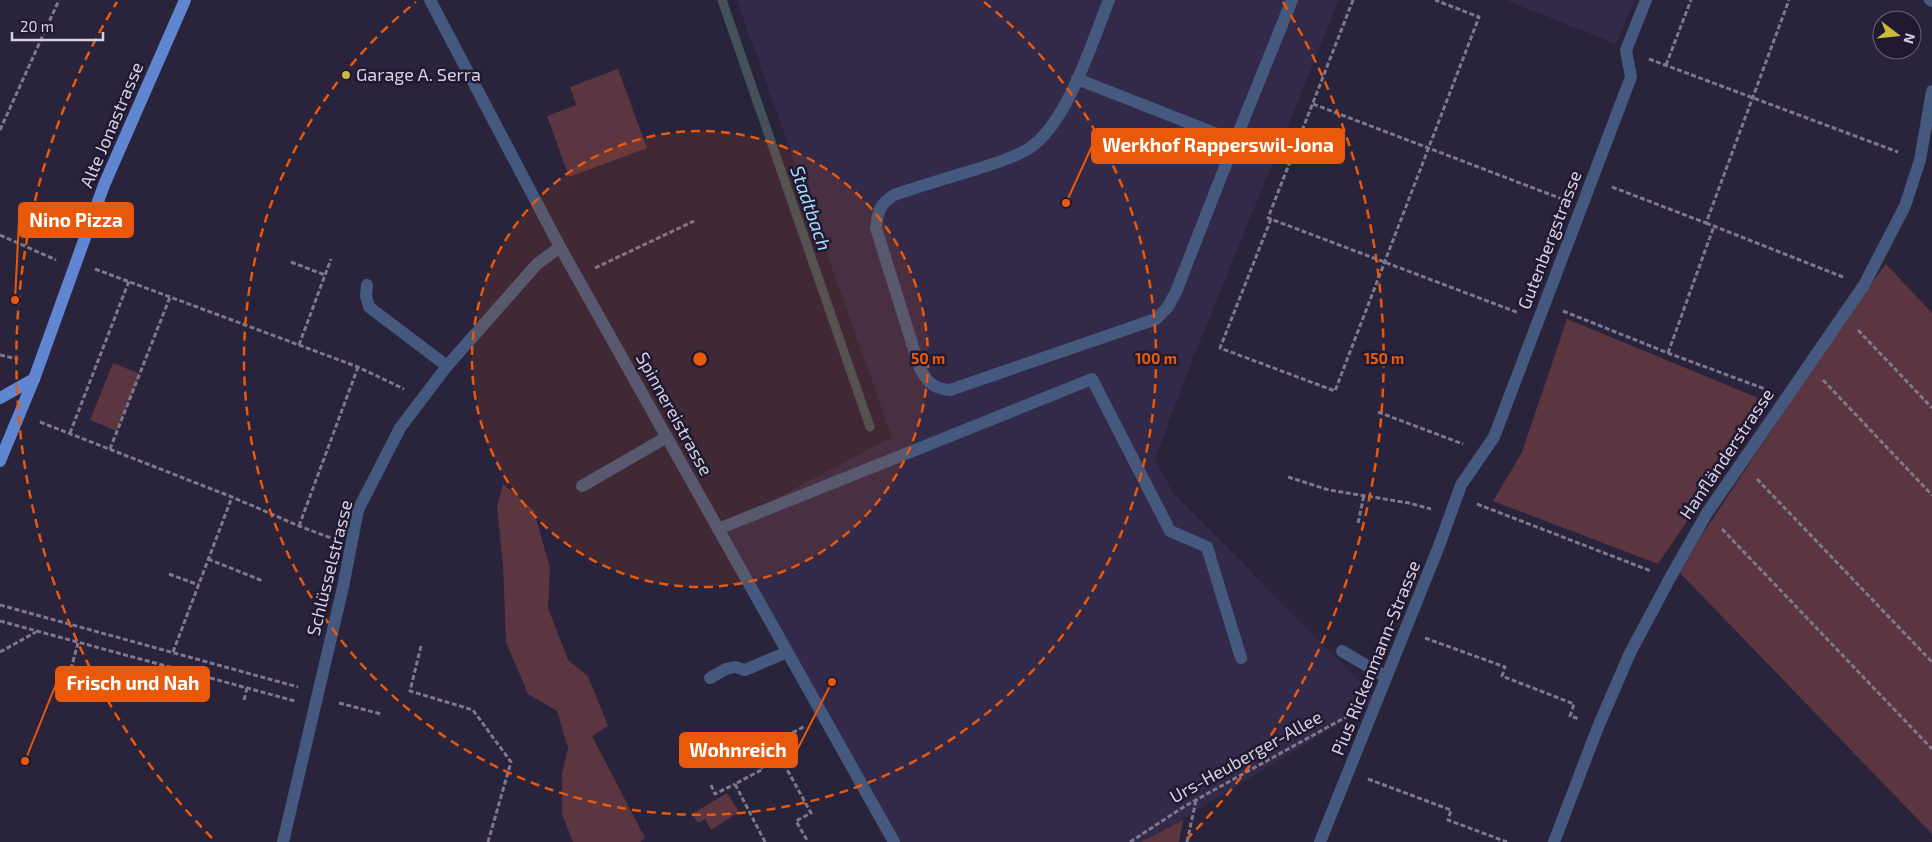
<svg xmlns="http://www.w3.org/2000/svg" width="1932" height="842" font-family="'Exo 2',sans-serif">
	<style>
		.built { fill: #332a49 }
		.green { fill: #5b353f }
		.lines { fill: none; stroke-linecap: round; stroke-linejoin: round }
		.stream { stroke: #44515d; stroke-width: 9 }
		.path { stroke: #7e788d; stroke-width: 3; stroke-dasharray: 5 2.5; stroke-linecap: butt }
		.lane { stroke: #45587d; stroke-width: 12 }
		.street { stroke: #45587d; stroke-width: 12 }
		.primary { stroke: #6086d2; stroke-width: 12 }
		.ring { fill: none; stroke: #e8590c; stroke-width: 2.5; stroke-dasharray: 9 6 }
		.poi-dot { fill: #cbb939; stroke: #201931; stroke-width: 2 }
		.labels { text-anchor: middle; stroke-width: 5; stroke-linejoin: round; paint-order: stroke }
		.poi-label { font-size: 18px; fill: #d6d2e3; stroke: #201931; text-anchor: start }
		.street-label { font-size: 18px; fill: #d6d2e3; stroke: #201931 }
		.water-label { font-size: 19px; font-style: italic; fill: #a6ddf8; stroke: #201931 }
		.centre { fill: #e8590c; stroke: #201931; stroke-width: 2.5 }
		.ring-label { font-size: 15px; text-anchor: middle; font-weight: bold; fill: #e8590c; stroke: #201931; stroke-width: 5; stroke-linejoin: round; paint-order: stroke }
		.leader { fill: none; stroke: #e8590c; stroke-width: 2 }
		.callout-dot { fill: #e8590c; stroke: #201931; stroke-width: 2 }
		.callout { fill: #e8590c; stroke: #e8590c; stroke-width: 2 }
		.callout-label { font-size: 19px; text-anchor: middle; font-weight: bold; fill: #fff }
	</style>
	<rect width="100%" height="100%" fill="#2a233c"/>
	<g class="built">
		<path d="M 737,0 L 1339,0 L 1191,363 L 1155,459 L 1173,493 L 1378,700 L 1145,842 L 894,842 L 718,529 L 892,437 Z"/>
		<path d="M 1506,0 L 1635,0 L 1616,44 Z"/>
	</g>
	<g class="green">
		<path d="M 618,69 L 647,148 L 569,177 L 547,116 L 576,105 L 570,87 Z"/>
		<path d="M 1886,264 L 1932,313 L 1932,834 L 1680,573 L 1700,538 L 1788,405 L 1809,365 Z"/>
		<path d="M 1567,319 L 1768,402 L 1658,564 L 1493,501 L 1522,452 Z"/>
		<path d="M 113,363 L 140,374 L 117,431 L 90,420 Z"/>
		<path d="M 503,484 L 534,511 L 550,568 L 548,608 L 568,660 L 588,676 L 608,726 L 592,736 L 645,838 L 640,842 L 573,842 L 562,814 L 562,774 L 568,748 L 557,711 L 528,694 L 506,642 L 503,566 L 497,507 Z"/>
		<path d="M 727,793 L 739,812 L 711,830 L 705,819 L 698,823 L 692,814 Z"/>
		<path d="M 1183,820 L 1179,842 L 1141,842 Z"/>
	</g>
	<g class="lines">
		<path class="stream" d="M 722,0 L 870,427"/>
		<g class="path">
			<path d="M 1353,0 L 1268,218 L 1519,313"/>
			<path d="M 1649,59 L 1898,152"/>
			<path d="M 1666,65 L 1691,0"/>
			<path d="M 1313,104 L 1562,199"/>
			<path d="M 0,130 L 59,0"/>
			<path d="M 1612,187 L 1706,223 L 1789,0"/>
			<path d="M 1271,219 L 1220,348 L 1335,391 L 1479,17 L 1435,0"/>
			<path d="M 1706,223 L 1843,277"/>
			<path d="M 0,235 L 56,260"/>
			<path d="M 291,262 L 325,275"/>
			<path d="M 595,268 L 694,221"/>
			<path d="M 95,269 L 358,367 L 404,389"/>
			<path d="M 1563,311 L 1668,353 L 1765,389"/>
			<path d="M 1858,330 L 1932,408"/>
			<path d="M 299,345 L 331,259"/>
			<path d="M 1668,353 L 1714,226"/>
			<path d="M 0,355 L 18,359"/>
			<path d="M 1823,380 L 1932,495"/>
			<path d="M 1378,412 L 1463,444"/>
			<path d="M 40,422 L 232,497 L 299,526 L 331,538"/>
			<path d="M 70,433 L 129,281"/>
			<path d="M 110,449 L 170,297"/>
			<path d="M 1288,477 L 1329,490 L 1409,503 L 1431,509"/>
			<path d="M 1757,479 L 1932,662"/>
			<path d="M 1477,504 L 1651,571"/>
			<path d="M 1358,523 L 1364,495"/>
			<path d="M 299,526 L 358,367"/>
			<path d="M 1722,529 L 1932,749"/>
			<path d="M 208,559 L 263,581"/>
			<path d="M 169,574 L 199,585"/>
			<path d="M 0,605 L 298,687"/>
			<path d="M 0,621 L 295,701"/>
			<path d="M 1425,638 L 1505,667 L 1502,676 L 1574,704 L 1570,716 L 1579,719"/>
			<path d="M 421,646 L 410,691 L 473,710 L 511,762 L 488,842"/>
			<path d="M 0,652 L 36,632"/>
			<path d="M 173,652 L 232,497"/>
			<path d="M 65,691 L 78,643"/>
			<path d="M 244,700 L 247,688"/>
			<path d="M 339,703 L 381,714"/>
			<path d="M 773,744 L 811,813 L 796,821 L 808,842"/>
			<path d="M 1368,779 L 1451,810 L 1448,820 L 1507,842"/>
			<path d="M 711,785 L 715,794 L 735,784"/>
			<path d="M 765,842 L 735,784 L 763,769 L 755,753 L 805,726"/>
			<path d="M 1130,842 L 1185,806 L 1346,717"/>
			<path d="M 1187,842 L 1196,800"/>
		</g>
		<g class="lane">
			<path d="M 1109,0 C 1092,42 1067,125 1028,149 C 1012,159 992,164 974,170 C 947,178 920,186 894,195 C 879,205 878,211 876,228 L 919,366 C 926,381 933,389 950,390 L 1156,319 L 1167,308 L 1176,292 L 1235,141"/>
			<path d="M 1077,79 L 1235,141 L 1292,0"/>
			<path d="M 367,285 L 366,296 L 369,307 L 447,366"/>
			<path d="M 582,486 L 667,437"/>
			<path d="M 718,529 L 1092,379 L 1170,531 L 1207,547 L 1241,658"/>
			<path d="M 1342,651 L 1386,677"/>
			<path d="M 710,678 L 726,669 L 735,667 L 745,670 L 787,652"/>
		</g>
		<g class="street">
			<path d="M 430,0 L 560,247 L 894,842"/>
			<path d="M 1930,0 L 1932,1"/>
			<path d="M 283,842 L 343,587 L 358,510 L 400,428 L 447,366 L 537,264 L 560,247"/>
			<path d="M 1320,842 L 1439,546 L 1461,485 L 1494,437 L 1631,77 L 1626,50 L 1646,0"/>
			<path d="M 1554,842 L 1598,727 L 1630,653 L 1670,578 L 1707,513 L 1864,285 L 1905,206 L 1920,160 L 1932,91"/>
		</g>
		<g class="primary">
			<path d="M 0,398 L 34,379"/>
			<path d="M 0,461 L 34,379 L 104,185 L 185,0"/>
		</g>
	</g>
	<circle cx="700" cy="359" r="228" fill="#e8590c" fill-opacity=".12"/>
	<g class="ring">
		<circle cx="700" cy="359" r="228"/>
		<path d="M984 2A456 456 0 1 1 416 2"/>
		<path d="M212 838A684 684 0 0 1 117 2M1283 2A684 684 0 0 1 1188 838"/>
	</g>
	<circle class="poi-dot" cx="346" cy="75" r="5"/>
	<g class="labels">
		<g class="poi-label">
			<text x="356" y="81">Garage A. Serra</text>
		</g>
		<g class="street-label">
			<text transform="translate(112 125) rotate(-67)" y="6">Alte Jonastrasse</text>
			<text transform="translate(1550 240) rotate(-69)" y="6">Gutenbergstrasse</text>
			<text transform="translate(674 414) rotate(61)" y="6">Spinnereistrasse</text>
			<text transform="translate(1727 454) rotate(-56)" y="6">Hanfländerstrasse</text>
			<text transform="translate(330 568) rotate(-76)" y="6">Schlüsselstrasse</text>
			<text transform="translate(1376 658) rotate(-68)" y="6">Pius Rickenmann-Strasse</text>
			<text transform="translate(1246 757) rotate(-29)" y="6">Urs-Heuberger-Allee</text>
		</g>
		<g class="water-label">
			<text transform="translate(811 208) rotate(71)" y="7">Stadtbach</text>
		</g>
	</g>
	<circle cx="700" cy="359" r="8" class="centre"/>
	<g class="ring-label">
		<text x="928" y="364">50 m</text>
		<text x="1156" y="364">100 m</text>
		<text x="1384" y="364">150 m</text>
	</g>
	<path class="leader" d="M1066 203L1092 146M15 300L19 220M25 761L56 684M832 682L797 750"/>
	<g class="callout-dot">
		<circle cx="1066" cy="203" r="5"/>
		<circle cx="15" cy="300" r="5"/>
		<circle cx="25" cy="761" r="5"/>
		<circle cx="832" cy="682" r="5"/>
	</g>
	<g class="callout">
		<rect x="1092" y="129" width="252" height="34" rx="5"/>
		<rect x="19" y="203" width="114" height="34" rx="5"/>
		<rect x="56" y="667" width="153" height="34" rx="5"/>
		<rect x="680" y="733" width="117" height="34" rx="5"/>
	</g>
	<g class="callout-label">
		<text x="1218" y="152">Werkhof Rapperswil-Jona</text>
		<text x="76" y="227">Nino Pizza</text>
		<text x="133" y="690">Frisch und Nah</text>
		<text x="738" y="757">Wohnreich</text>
	</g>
	<g transform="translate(1897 35) rotate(106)"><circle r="24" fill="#201931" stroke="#696378"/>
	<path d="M0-4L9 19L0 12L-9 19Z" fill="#cbb939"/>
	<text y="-8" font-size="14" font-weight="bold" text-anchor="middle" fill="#d6d2e3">N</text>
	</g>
	<path d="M12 32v8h91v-8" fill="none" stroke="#d6d2e3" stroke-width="2.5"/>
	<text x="20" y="32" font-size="15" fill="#d6d2e3" stroke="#201931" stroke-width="4" paint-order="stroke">20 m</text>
</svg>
